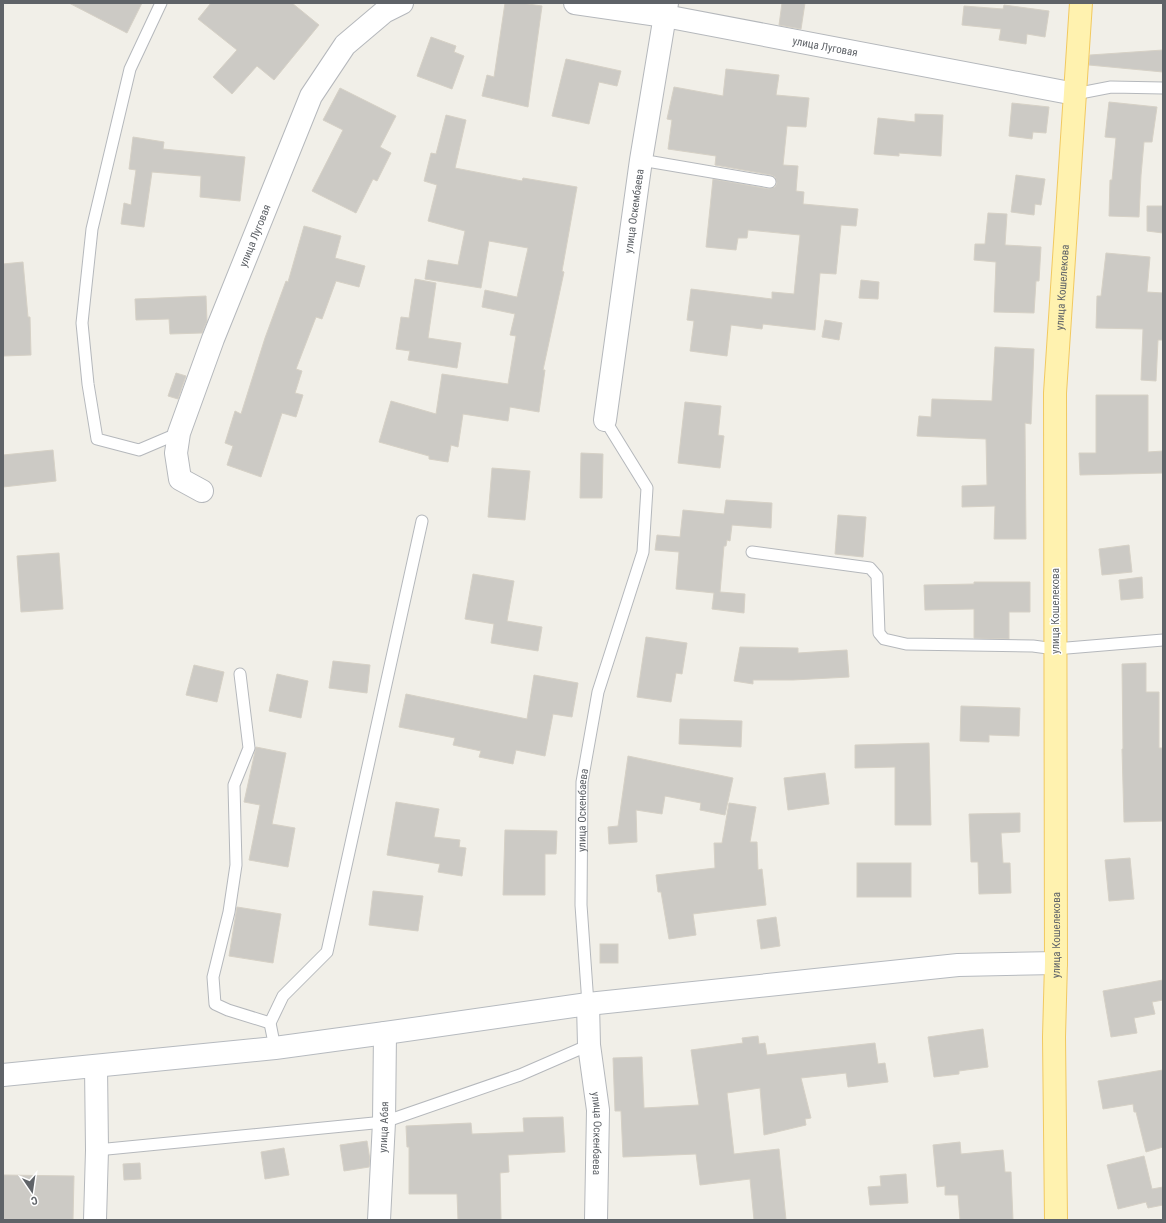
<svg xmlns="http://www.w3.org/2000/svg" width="1166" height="1223" font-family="'Roboto Condensed',sans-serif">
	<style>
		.building { fill: #cccac5; stroke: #d6d1c6 }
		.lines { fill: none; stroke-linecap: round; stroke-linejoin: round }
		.service-casing { stroke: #b5b8bc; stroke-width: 13 }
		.minor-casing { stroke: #b5b8bc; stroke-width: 24 }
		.secondary-casing { stroke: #b6babf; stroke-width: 24 }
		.primary-casing { stroke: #f2c960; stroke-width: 24 }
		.service { stroke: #fff; stroke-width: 11 }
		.minor { stroke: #fff; stroke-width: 22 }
		.secondary { stroke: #fff; stroke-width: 22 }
		.primary { stroke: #fff2af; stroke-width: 22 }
		.labels { text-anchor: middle; stroke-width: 3; stroke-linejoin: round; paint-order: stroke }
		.street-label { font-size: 11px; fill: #5f6368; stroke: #fff }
	</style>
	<rect width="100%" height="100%" fill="#f1efe8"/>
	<g class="building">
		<path d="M 69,3 L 142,3 L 127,33 Z"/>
		<path d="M 211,3 L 292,3 L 319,25 L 274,80 L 257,66 L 232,94 L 213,77 L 237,50 L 198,19 Z"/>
		<path d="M 505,3 L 521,3 L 542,6 L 528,107 L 482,96 L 487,75 L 494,77 Z"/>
		<path d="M 782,3 L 805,3 L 801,29 L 779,25 Z"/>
		<path d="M 1004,5 L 1049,11 L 1045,37 L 1027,34 L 1026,44 L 999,40 L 1001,29 L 962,25 L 964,6 L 1003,9 Z"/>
		<path d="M 431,37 L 456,46 L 454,52 L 464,56 L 452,89 L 417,76 Z"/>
		<path d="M 1163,50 L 1163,72 L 1089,65 L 1090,55 Z"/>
		<path d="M 566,59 L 621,71 L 617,86 L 599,82 L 589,124 L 552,116 Z"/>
		<path d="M 726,69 L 779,75 L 776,95 L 809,98 L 806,127 L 787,126 L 783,165 L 798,166 L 796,191 L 804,192 L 803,204 L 858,209 L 856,226 L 841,225 L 836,274 L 820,273 L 815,330 L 763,324 L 762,329 L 731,325 L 727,356 L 690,351 L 694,321 L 687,320 L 691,289 L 772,299 L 772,292 L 794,294 L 800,235 L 748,230 L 747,238 L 738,238 L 736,250 L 706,247 L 713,179 L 769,189 L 775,187 L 777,183 L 775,177 L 771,175 L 715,165 L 716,156 L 668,149 L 672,120 L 667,119 L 674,87 L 723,96 Z"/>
		<path d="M 340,88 L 396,116 L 380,147 L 391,153 L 377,181 L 373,179 L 356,213 L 312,191 L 343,130 L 323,120 Z"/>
		<path d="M 1109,102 L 1157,107 L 1152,142 L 1144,142 L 1141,175 L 1139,217 L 1109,216 L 1110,180 L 1112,180 L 1116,138 L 1105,137 Z"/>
		<path d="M 1012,103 L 1049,107 L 1046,133 L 1033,132 L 1032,139 L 1009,136 Z"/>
		<path d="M 915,114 L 943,115 L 941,156 L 899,153 L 899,156 L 874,154 L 878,118 L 915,122 Z"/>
		<path d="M 446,115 L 466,120 L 455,168 L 522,181 L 523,178 L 577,187 L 562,271 L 564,272 L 543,370 L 545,370 L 539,412 L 510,407 L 508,421 L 463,414 L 458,447 L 451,445 L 448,462 L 429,459 L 429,456 L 379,442 L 391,401 L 436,414 L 442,374 L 508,384 L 516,336 L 510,335 L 515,314 L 482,307 L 485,290 L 517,297 L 528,248 L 489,241 L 481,288 L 425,279 L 428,260 L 458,265 L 465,231 L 428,221 L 437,185 L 424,181 L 431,153 L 436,154 Z"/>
		<path d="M 133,137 L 164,142 L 163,149 L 245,157 L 240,201 L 200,197 L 201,176 L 152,172 L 144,227 L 121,224 L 124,203 L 131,205 L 136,170 L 129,169 Z"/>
		<path d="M 1016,175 L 1045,179 L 1041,205 L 1035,204 L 1034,215 L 1011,212 Z"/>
		<path d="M 1147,206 L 1163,206 L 1163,233 L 1147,231 Z"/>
		<path d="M 988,213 L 1007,214 L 1005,245 L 1041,247 L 1039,281 L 1036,281 L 1034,313 L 994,312 L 996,262 L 974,260 L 975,244 L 985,244 Z"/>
		<path d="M 304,226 L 341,236 L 335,258 L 365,266 L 359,287 L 336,281 L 322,319 L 316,317 L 296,369 L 302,371 L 295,393 L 303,395 L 296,417 L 282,413 L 261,477 L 227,465 L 233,446 L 225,443 L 235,411 L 241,414 L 265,338 L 286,281 L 288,282 Z"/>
		<path d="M 1106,253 L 1150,257 L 1147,292 L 1163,293 L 1163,340 L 1158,340 L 1156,381 L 1141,380 L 1143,329 L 1096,328 L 1097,296 L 1101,296 Z"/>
		<path d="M 23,262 L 28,317 L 30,317 L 31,355 L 3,356 L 3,264 Z"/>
		<path d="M 415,279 L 436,283 L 428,338 L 461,343 L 457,368 L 408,360 L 410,351 L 396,349 L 401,317 L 409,318 Z"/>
		<path d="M 861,280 L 879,282 L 878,299 L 859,298 Z"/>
		<path d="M 206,296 L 207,321 L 202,333 L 170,334 L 169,319 L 136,320 L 135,299 Z"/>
		<path d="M 825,320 L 842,323 L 839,340 L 822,337 Z"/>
		<path d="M 995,347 L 1034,349 L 1031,424 L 1025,423 L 1026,539 L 994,539 L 995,506 L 962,507 L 962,486 L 987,485 L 986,439 L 917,436 L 919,416 L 931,417 L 932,399 L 992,401 Z"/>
		<path d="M 176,373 L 186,376 L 178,399 L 168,396 Z"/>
		<path d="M 1096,395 L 1148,395 L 1148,452 L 1163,451 L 1163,473 L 1080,475 L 1079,453 L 1096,453 Z"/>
		<path d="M 685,402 L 721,406 L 718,435 L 724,436 L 720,468 L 678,463 Z"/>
		<path d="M 53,450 L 56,481 L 3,487 L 3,455 Z"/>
		<path d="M 581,453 L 603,454 L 602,498 L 580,498 Z"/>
		<path d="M 492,468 L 530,471 L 525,520 L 488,517 Z"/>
		<path d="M 726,500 L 772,503 L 771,528 L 732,525 L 730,541 L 727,540 L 726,546 L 724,546 L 720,592 L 745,594 L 744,613 L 712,609 L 714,593 L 676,589 L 679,552 L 655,550 L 657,535 L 680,537 L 683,510 L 724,514 Z"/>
		<path d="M 838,515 L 866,517 L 863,557 L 835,554 Z"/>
		<path d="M 1129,545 L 1132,572 L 1102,575 L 1099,549 Z"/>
		<path d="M 59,553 L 63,609 L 21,612 L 17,556 Z"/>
		<path d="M 473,574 L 514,581 L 507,621 L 542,627 L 538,651 L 491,643 L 494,624 L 465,619 Z"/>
		<path d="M 1142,577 L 1143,598 L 1121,600 L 1119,580 Z"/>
		<path d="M 974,582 L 1030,582 L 1030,612 L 1009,612 L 1009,639 L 974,638 L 974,609 L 925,610 L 924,585 L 974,584 Z"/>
		<path d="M 646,637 L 687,643 L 682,674 L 676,673 L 671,702 L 637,697 Z"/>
		<path d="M 740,647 L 798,648 L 798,653 L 847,650 L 849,677 L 793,680 L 753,680 L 753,684 L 734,681 Z"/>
		<path d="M 333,661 L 370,665 L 367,693 L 329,688 Z"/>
		<path d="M 1146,663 L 1146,692 L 1159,692 L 1159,748 L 1163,748 L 1163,821 L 1124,822 L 1122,749 L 1123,749 L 1122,664 Z"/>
		<path d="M 194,665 L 224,672 L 217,702 L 186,695 Z"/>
		<path d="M 277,674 L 308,681 L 301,718 L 269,711 Z"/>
		<path d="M 534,675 L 578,683 L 572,717 L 553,714 L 545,756 L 516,750 L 513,764 L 479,757 L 481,751 L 453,745 L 455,738 L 399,727 L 406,694 L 527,719 Z"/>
		<path d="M 961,706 L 1020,708 L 1019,736 L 989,735 L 989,742 L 960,741 Z"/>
		<path d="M 680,719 L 742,721 L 741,747 L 679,744 Z"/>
		<path d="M 929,743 L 931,825 L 895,825 L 895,767 L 855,768 L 855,745 Z"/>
		<path d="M 256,747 L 286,753 L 272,824 L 295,828 L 288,867 L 249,860 L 260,805 L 244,802 Z"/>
		<path d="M 628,756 L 733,778 L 725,815 L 700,810 L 701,803 L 665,796 L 662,814 L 636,810 L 637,842 L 609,844 L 608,827 L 618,826 Z"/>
		<path d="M 825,773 L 829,804 L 788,810 L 784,778 Z"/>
		<path d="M 396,802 L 439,809 L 434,837 L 460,840 L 459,847 L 466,848 L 462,876 L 438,872 L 440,864 L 387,855 Z"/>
		<path d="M 729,803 L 756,807 L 750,842 L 757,842 L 758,870 L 762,869 L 766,905 L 693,914 L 696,935 L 669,939 L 661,892 L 658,892 L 656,875 L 715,868 L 714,843 L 722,843 Z"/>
		<path d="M 1020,813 L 1020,832 L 1001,833 L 1003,863 L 1010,863 L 1011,893 L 979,894 L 978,862 L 971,862 L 969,814 Z"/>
		<path d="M 505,830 L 557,831 L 556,854 L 545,854 L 545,895 L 503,895 Z"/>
		<path d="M 1130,858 L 1134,899 L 1109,901 L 1105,860 Z"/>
		<rect x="857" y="863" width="54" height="34"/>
		<path d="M 373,891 L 423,896 L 418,931 L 369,925 Z"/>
		<path d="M 237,907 L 281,914 L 273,963 L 229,956 Z"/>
		<path d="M 776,917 L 780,946 L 761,949 L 757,920 Z"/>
		<rect x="600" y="944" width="18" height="19"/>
		<path d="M 1163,980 L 1163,1000 L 1152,1002 L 1155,1014 L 1134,1018 L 1137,1033 L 1111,1037 L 1103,991 Z"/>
		<path d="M 983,1029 L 988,1067 L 959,1071 L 959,1074 L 934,1077 L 928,1037 Z"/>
		<path d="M 758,1036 L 759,1044 L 765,1043 L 767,1055 L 875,1043 L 878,1064 L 885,1063 L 888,1082 L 848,1087 L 846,1073 L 801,1078 L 811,1118 L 805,1119 L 806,1125 L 764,1135 L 760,1088 L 727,1093 L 734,1154 L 779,1149 L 786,1220 L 754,1220 L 750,1179 L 700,1185 L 696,1154 L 623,1157 L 621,1111 L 615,1111 L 613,1058 L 642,1057 L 644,1108 L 699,1105 L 691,1050 L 743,1043 L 742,1038 Z"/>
		<path d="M 1163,1070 L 1163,1147 L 1146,1152 L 1136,1112 L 1134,1112 L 1133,1104 L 1103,1109 L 1098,1081 Z"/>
		<path d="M 563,1117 L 565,1152 L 508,1155 L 509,1172 L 500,1173 L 501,1220 L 458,1220 L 457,1194 L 409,1194 L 409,1147 L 407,1147 L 406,1126 L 471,1123 L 472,1134 L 524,1132 L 523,1118 Z"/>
		<path d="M 367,1141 L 370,1160 L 369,1167 L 344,1171 L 340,1145 Z"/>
		<path d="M 960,1142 L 961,1154 L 1003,1150 L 1005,1172 L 1011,1172 L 1013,1220 L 960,1220 L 958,1195 L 945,1195 L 945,1186 L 937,1187 L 933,1145 Z"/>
		<path d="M 284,1148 L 289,1175 L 265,1179 L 261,1152 Z"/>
		<path d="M 1144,1156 L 1152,1189 L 1163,1187 L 1163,1205 L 1148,1208 L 1146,1202 L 1118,1209 L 1107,1165 Z"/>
		<path d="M 140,1163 L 141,1179 L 124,1180 L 123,1164 Z"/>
		<path d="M 906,1174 L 908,1203 L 870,1205 L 868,1187 L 881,1186 L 880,1176 Z"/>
		<path d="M 3,1175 L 74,1176 L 73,1220 L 3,1220 Z"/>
	</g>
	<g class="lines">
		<g class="service-casing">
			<g id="service">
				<path d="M 161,3 L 130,69 L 92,229 L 82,323 L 88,384 L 97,439 L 139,450 L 179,433"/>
				<path d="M 1075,94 L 1111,87 L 1163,88"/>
				<path d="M 641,160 L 770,182"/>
				<path d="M 752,552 L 870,568 L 877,576 L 879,633 L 884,639 L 906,644 L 1033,646 L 1055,649 L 1163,640"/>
				<path d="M 240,674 L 249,748 L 234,785 L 236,865 L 229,912 L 213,977 L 215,1004 L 228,1010 L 270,1023"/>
				<path id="s1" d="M 588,1004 L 581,905 L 582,782 L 598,692 L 643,552 L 647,488 L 605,420"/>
				<path d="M 275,1048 L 270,1023 L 283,996 L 327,952 L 422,521"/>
				<path d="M 97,1150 L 384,1122 L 520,1075 L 589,1045"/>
			</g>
		</g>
		<g class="minor-casing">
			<g id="minor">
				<path id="s2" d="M 575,3 L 665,16 L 1075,94"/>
				<path id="s3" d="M 605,420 L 641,160 L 667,3"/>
				<path id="s4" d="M 202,491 L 180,479 L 176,453 L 179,433 L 213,339 L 311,96 L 345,45 L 384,12 L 402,3"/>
				<path id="s5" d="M 588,1004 L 589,1045 L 598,1110 L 596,1220"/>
				<path d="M 95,1220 L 97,1150 L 96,1066"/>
				<path id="s6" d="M 379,1220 L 384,1122 L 385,1033"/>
			</g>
		</g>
		<g class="secondary-casing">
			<path id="secondary" d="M 3,1075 L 275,1048 L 385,1033 L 588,1004 L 958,965 L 1056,963"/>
		</g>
		<g class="primary-casing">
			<g id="primary">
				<path id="s7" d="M 1056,1220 L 1054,1037 L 1056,963 L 1055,393 L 1081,3"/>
			</g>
		</g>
		<use href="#service" class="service"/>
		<use href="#minor" class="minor"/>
		<use href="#secondary" class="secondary"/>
		<use href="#primary" class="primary"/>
	</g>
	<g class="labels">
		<g class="street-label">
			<text dy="4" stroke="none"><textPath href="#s2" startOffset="254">улица Луговая</textPath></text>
			<text dy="4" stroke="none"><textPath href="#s3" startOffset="211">улица Оскембаева</textPath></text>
			<text dy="4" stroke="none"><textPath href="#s4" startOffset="283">улица Луговая</textPath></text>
			<text dy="4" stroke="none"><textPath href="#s7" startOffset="933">улица Кошелекова</textPath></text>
			<text transform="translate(1055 611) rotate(-90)" y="4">улица Кошелекова</text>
			<text dy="4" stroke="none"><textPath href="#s1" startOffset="194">улица Оскенбаева</textPath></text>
			<text dy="4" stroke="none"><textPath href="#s7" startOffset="285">улица Кошелекова</textPath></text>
			<text dy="4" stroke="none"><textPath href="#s6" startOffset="93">улица Абая</textPath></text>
			<text dy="4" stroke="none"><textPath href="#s5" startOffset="130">улица Оскенбаева</textPath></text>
		</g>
	</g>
	<rect width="1166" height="1223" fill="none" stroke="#5f6368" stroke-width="8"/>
	<g transform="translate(32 1191) rotate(167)" stroke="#ffffff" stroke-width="3" paint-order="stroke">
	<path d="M0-3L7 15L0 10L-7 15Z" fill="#5f6368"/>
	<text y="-6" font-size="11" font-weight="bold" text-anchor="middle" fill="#5f6368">С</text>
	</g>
</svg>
